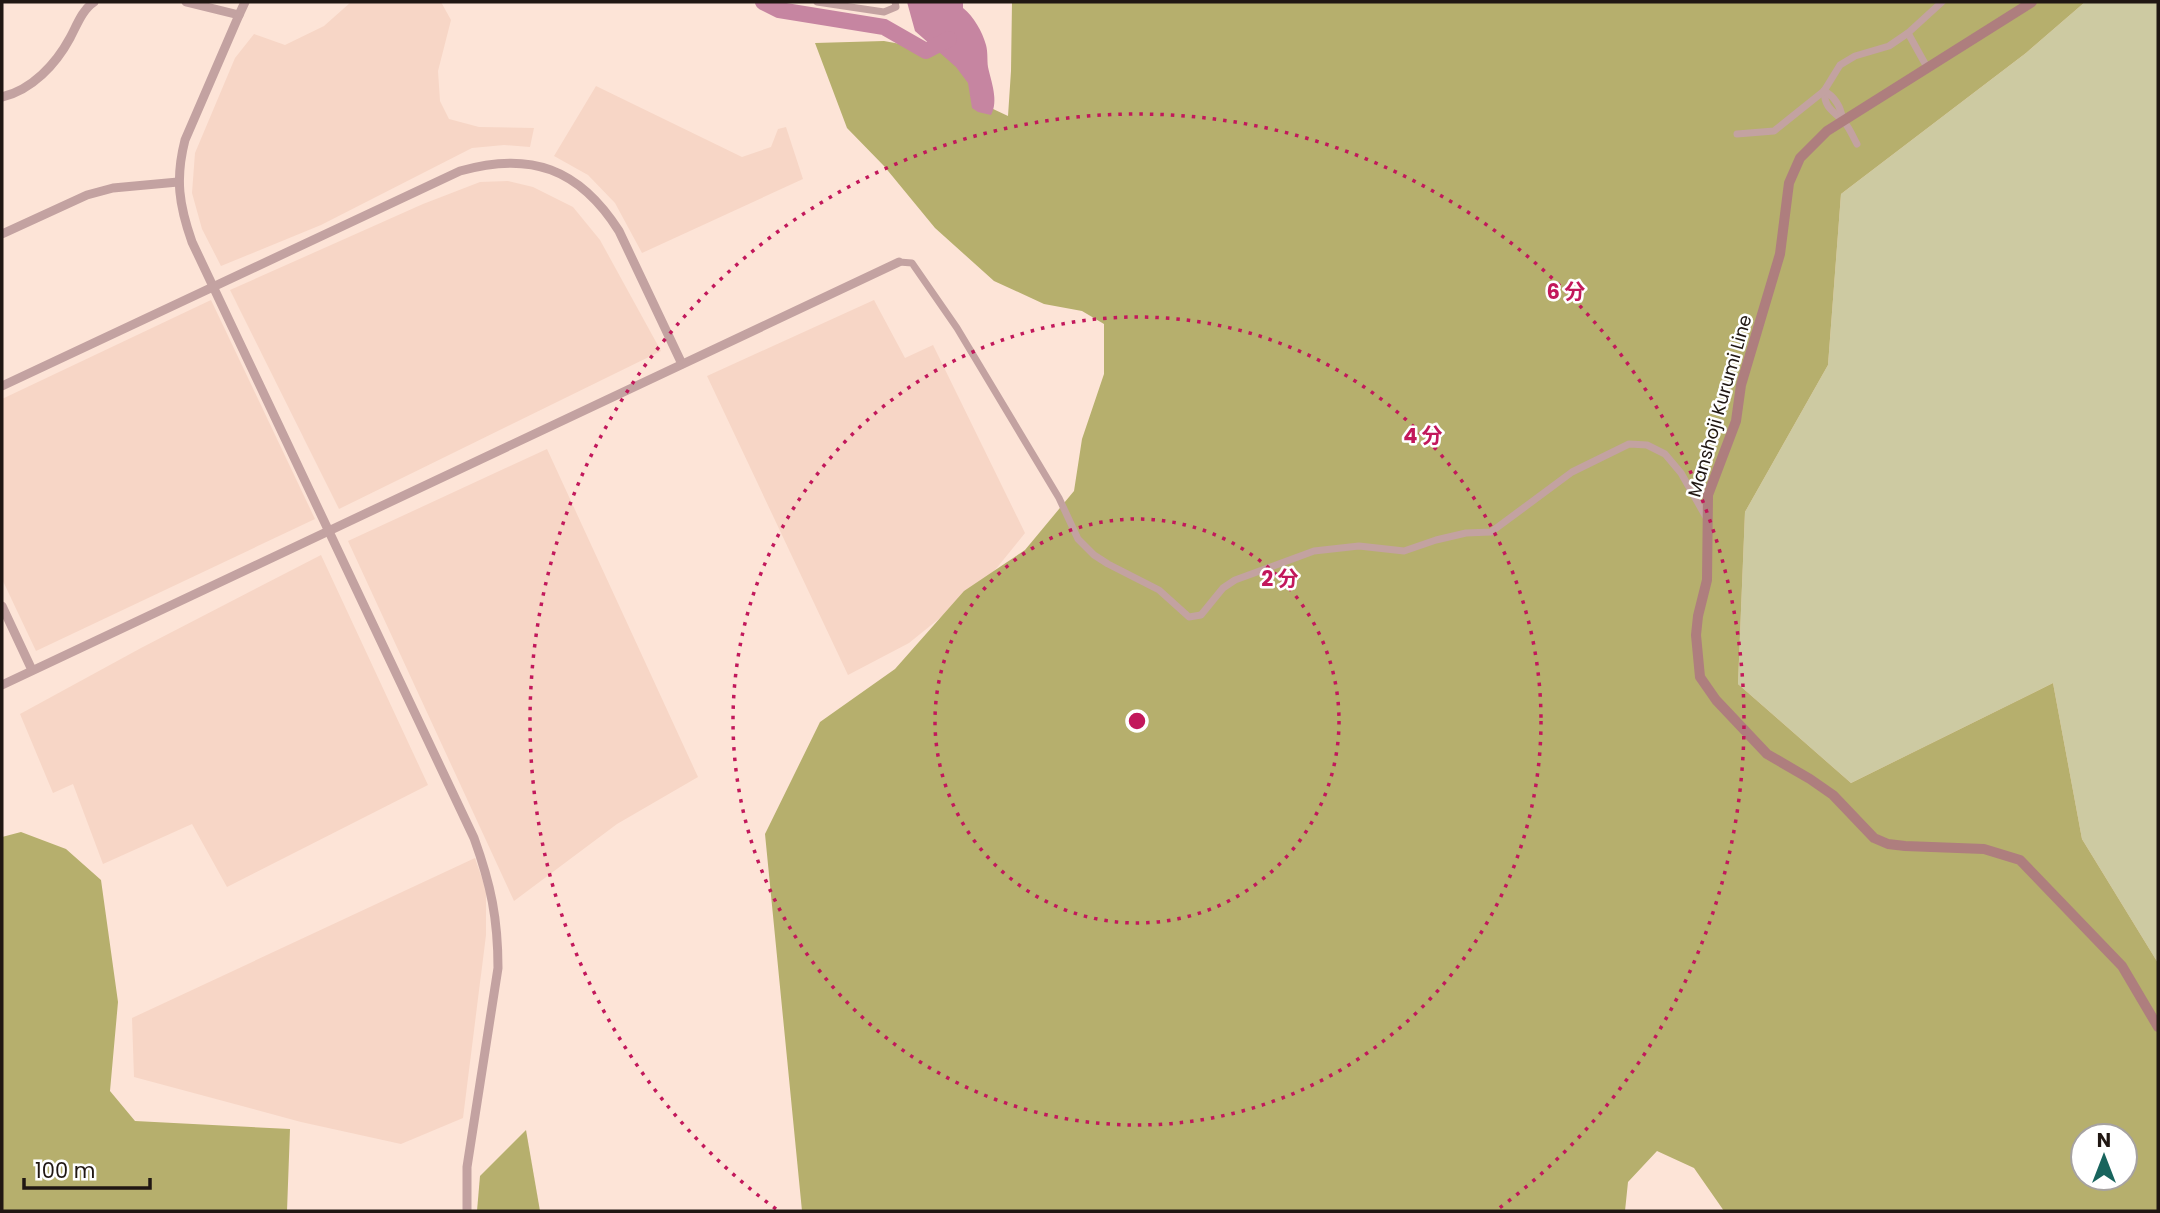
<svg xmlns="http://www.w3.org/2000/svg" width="2160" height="1213" font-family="Poppins,'Noto Sans JP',sans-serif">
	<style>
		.built { fill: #f7d6c6 }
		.green { fill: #cdcaa2 }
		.forest { fill: #b6af6d; fill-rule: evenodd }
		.water { fill: #c685a1 }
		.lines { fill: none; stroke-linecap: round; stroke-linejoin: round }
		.river { stroke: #c685a1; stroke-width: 16 }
		.minor { stroke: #c3a2a1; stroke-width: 7 }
		.tertiary { stroke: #c3a2a1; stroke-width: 9 }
		.secondary { stroke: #ae7e7e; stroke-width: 10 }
		.ring { fill: none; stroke: #c2185b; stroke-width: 3.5; stroke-dasharray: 3.5 7 }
		.labels { text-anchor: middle; stroke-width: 5; stroke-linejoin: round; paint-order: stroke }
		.street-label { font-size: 18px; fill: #201713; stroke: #fff }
		.centre { fill: #c2185b; stroke: #fff; stroke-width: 3.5 }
		.ring-label { font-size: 21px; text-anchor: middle; font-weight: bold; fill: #c2185b; stroke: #fff; stroke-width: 5; stroke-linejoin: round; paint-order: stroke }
	</style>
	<rect width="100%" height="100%" fill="#fde4d7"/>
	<g class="built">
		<path d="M 351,2 L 441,2 L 451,20 L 438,71 L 440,101 L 449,119 L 479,127 L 534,128 L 530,147 L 504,145 L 472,148 L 321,225 L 221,266 L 202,229 L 192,193 L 195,153 L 235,58 L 254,34 L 285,45 L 324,26 Z"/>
		<path d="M 596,86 L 742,157 L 771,147 L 778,129 L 786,127 L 803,179 L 642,253 L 615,203 L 588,175 L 554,156 Z"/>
		<path d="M 508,181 L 533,187 L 573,207 L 600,240 L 661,351 L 339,509 L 230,290 L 423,204 L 480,182 Z"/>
		<path d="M 211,300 L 315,519 L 36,651 L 2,579 L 2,399 Z"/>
		<path d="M 874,300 L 905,358 L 933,345 L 1025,533 L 987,580 L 909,643 L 848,675 L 707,376 Z"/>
		<path d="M 547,449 L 698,777 L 617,824 L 514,901 L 348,541 Z"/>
		<path d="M 321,555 L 428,785 L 227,887 L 192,824 L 103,864 L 73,784 L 53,793 L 20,714 L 141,648 Z"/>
		<path d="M 475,858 L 486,890 L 486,935 L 463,1118 L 401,1144 L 301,1122 L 134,1077 L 132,1018 Z"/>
	</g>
	<path class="green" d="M 2085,2 L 2158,2 L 2158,963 L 2082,839 L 2053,683 L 1851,783 L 1738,684 L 1745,512 L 1828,365 L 1841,194 L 2026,53 Z"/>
	<g class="forest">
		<path d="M 1012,2 L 2085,2 L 2026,53 L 1841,194 L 1828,365 L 1745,512 L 1738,684 L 1851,783 L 2053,683 L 2082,839 L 2158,963 L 2158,1211 L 1724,1211 L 1694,1168 L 1657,1151 L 1628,1182 L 1625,1211 L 802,1211 L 765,834 L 820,722 L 895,669 L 964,591 L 1025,550 L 1074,491 L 1082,439 L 1104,374 L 1104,324 L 1082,311 L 1044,304 L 994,281 L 935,228 L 884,166 L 847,128 L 815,43 L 884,41 L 944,52 L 969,64 L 991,108 L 1008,116 L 1011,71 ZM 2083,1136 L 2125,1136 L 2125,1178 L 2083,1178 Z"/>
		<path d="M 21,832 L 66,849 L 101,880 L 118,1002 L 110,1091 L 135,1121 L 290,1129 L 287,1211 L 2,1211 L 2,837 Z"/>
		<path d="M 526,1130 L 540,1211 L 477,1211 L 480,1176 Z"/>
	</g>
	<path class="water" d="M 907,2 L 963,2 L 963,8 C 974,17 982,31 986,45 C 988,52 987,60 988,67 C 991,81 999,101 991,115 L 978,112 L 972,108 L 968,83 L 956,67 L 915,31 Z"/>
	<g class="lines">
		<path class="river" d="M 763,2 L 779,10 L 884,27 L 926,51 L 949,39"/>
		<g class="minor">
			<path d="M 817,2 L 884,12 L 896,7 L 895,2"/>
			<path d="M 1908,33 L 1928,69"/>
			<path d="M 1824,91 C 1825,111 1835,111 1845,123 C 1850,129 1853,137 1857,144"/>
			<path d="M 1824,91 C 1836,97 1841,107 1843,121"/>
			<path d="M 1737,134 L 1774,131 L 1824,91 L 1840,65 L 1855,56 L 1889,46 L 1908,33 L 1942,2"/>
			<path d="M 899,262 L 912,263 L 957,328 L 1059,498 L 1078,539 L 1094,555 L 1108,564 L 1159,590 L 1189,617 L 1201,615 L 1223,588 L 1235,580 L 1314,551 L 1359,546 L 1404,551 L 1436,540 L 1466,533 L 1491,532 L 1572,472 L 1629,444 L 1647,445 L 1665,454 L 1681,473 L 1706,517"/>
		</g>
		<g class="tertiary">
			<path d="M 186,2 L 239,15 L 245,2"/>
			<path d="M 239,15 L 185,140 C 175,179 179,205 192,242 L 474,838 C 491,885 498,919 498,968 L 467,1167 L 467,1211"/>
			<path d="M 2,97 C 32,90 56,64 70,38 C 77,25 82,10 94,2"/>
			<path d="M 2,234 L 87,195 L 113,188 L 178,182"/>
			<path d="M 2,386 L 460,171 C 530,151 579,168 619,231 L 682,364"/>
			<path d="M 2,606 L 32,670"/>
			<path d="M 2,685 L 899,262"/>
		</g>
		<path class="secondary" d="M 2032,2 L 1827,131 L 1800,158 L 1789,183 L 1780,254 L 1741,385 L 1736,421 L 1708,495 L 1707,580 L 1698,616 L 1696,635 L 1700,677 L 1716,700 L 1767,754 L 1810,779 L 1833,795 L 1874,838 L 1888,844 L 1905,846 L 1984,849 L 2020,860 L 2122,966 L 2158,1027"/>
	</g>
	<g class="ring">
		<circle cx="1137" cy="721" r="202"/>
		<circle cx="1137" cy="721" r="404"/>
		<path d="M776 1209A607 607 0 1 1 1498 1209"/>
	</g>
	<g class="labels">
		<g class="street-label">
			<text transform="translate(1720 406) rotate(-74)" y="6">Manshoji Kurumi Line</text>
		</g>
	</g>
	<circle cx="1137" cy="721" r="10" class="centre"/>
	<g class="ring-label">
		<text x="1566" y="299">6 分</text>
		<text x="1423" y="443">4 分</text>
		<text x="1280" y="586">2 分</text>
	</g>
	<rect width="2160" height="1213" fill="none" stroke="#201713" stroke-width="7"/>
	<g transform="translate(2104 1157)"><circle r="33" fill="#ffffff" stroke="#a6a2a1" stroke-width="2"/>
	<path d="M0-5L12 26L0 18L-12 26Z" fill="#18645d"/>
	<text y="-10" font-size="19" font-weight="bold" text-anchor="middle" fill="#201713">N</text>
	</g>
	<path d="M24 1178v10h126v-10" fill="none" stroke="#201713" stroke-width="3.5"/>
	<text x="35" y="1178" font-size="21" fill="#201713" stroke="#ffffff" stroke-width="5" paint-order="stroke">100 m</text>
</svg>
